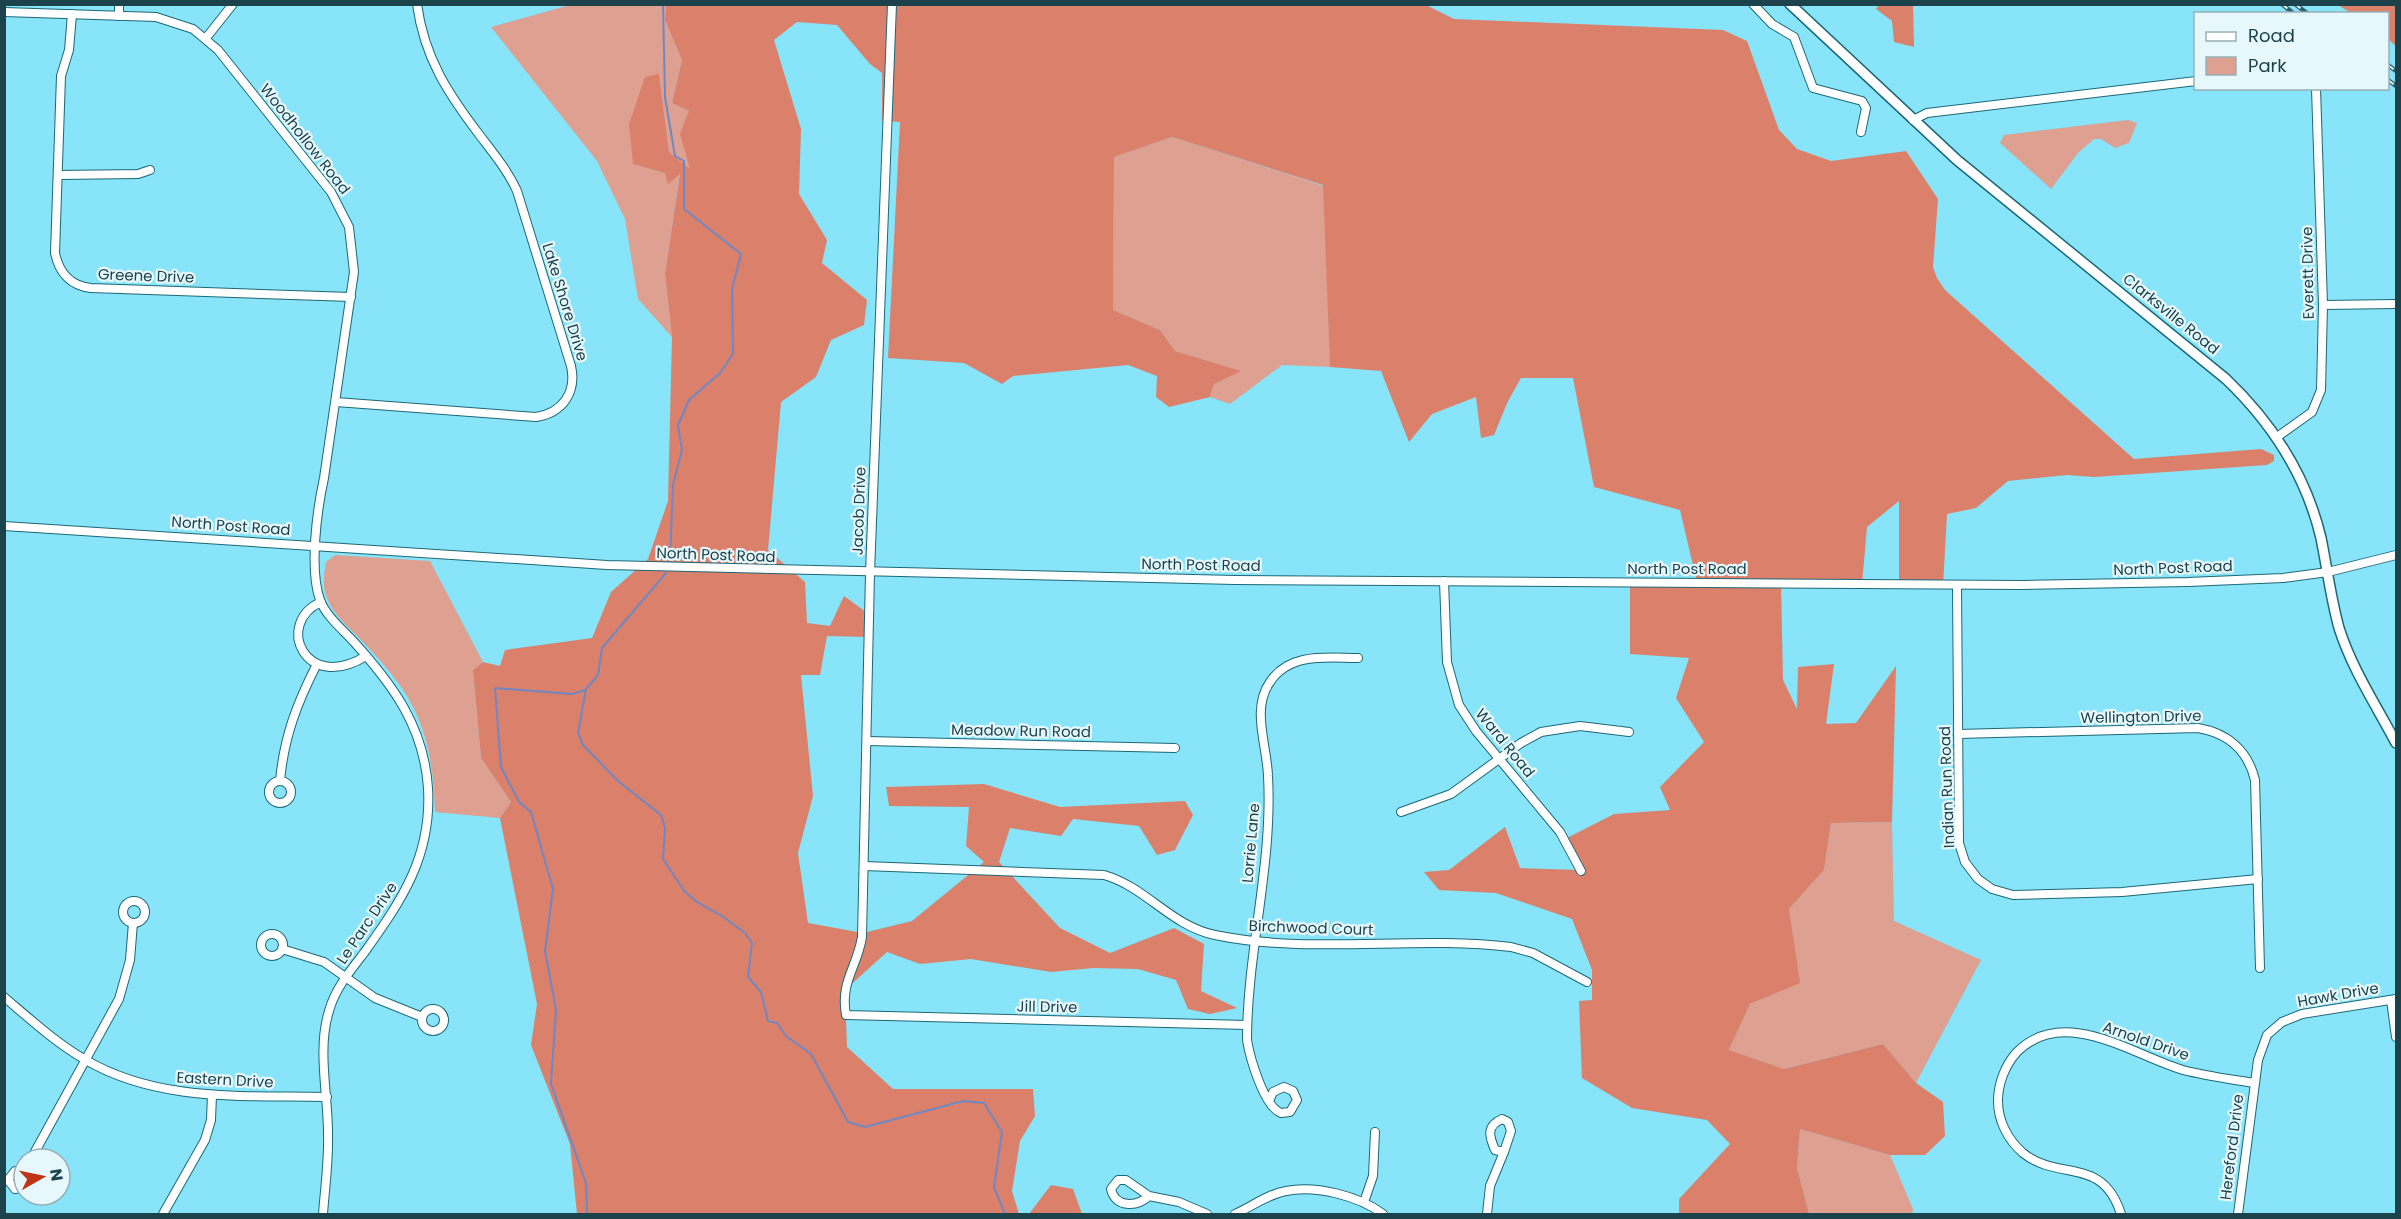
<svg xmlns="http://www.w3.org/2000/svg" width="2401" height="1219" font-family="Poppins,sans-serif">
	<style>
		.green { fill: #dea091 }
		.forest { fill: #db806b }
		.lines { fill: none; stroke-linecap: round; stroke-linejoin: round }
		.stream { stroke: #7088c2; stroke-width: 2 }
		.minor-casing { stroke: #1c6877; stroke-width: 10 }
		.tertiary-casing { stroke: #1c6877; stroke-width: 12 }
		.minor { stroke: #fff; stroke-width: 8 }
		.tertiary { stroke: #fff; stroke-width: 9 }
		.rail-casing { stroke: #2f5f6b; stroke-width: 4.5 }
		.rail { stroke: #e7f8fc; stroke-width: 2; stroke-dasharray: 7; stroke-linecap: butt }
		.labels { text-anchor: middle; stroke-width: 4.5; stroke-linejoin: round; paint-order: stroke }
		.street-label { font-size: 15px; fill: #1c434c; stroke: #e7f8fc }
	</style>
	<rect width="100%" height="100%" fill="#87e4f9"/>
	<g class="green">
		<path d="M 570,5 L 666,5 L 665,20 L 682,60 L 672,103 L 689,111 L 690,170 L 669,152 L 659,74 L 633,164 L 666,173 L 680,173 L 665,274 L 672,337 L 638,299 L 625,219 L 597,161 L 491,27 Z"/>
		<path d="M 2128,120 L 2137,123 L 2129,143 L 2115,148 L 2101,139 L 2094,139 L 2078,153 L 2051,189 L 2000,143 L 2004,135 Z"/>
		<path d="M 1172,137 L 1324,186 L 1330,367 L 1282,365 L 1230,404 L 1210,397 L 1214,384 L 1240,371 L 1175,351 L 1160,330 L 1113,310 L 1114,157 Z"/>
		<path d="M 335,555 L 430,561 L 483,662 L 473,670 L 481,758 L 511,802 L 500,818 L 435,812 C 434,776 430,742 414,709 C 401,682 379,659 358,637 C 347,626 333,614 327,598 C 322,587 324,574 326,562 Z"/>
		<path d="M 1892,822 L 1894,921 L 1981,960 L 1916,1083 L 1883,1044 L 1784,1069 L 1729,1050 L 1750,1004 L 1799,983 L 1789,909 L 1824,870 L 1831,823 Z"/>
		<path d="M 1800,1129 L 1890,1155 L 1913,1209 L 1912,1214 L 1809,1214 L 1797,1168 Z"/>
	</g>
	<g class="forest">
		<path d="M 1424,4 L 1454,19 L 1723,30 L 1747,41 L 1779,130 L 1797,149 L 1831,161 L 1906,151 L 1938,199 L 1933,267 L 1937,278 L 1945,290 L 2134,459 L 2261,449 L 2274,455 L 2274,461 L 2267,465 L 2094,477 L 2067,475 L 2008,481 L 1976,508 L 1947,514 L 1943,586 L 1899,586 L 1899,501 L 1867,527 L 1862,584 L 1781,585 L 1783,680 L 1797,709 L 1798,667 L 1834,664 L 1826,724 L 1856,723 L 1896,666 L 1892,822 L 1831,823 L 1824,870 L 1789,909 L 1800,983 L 1750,1004 L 1729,1050 L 1784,1069 L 1883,1044 L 1916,1083 L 1943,1102 L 1945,1136 L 1925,1155 L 1890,1155 L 1800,1129 L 1797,1168 L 1809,1214 L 1679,1214 L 1679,1199 L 1730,1144 L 1707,1120 L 1632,1108 L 1582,1078 L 1579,1001 L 1592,1000 L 1592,970 L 1572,919 L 1496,893 L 1439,890 L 1424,872 L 1449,870 L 1505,827 L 1520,868 L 1578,870 L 1565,839 L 1614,814 L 1670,810 L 1660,787 L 1704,742 L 1676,698 L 1689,658 L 1630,654 L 1630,584 L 1697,582 L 1680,510 L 1594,487 L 1573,378 L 1521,378 L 1508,401 L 1494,435 L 1481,438 L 1476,397 L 1432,414 L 1409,442 L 1381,371 L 1330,367 L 1323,185 L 1172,137 L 1114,157 L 1113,310 L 1160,330 L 1175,351 L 1241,371 L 1214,384 L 1210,397 L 1169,407 L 1156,397 L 1157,376 L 1128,365 L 1013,376 L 1002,384 L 964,363 L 888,358 L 900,122 L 882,121 L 882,73 L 870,64 L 837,25 L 797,22 L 774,40 L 801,129 L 799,194 L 827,240 L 822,263 L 867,300 L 864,325 L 831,340 L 816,377 L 781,402 L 768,550 L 805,582 L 807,623 L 830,626 L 844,596 L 866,612 L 869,637 L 827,636 L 820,675 L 801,675 L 813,796 L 798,853 L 808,923 L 863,933 L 912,921 L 984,862 L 966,846 L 969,807 L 889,806 L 886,787 L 984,784 L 1060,807 L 1185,801 L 1193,815 L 1175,850 L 1157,855 L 1139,826 L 1073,819 L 1061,836 L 1010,828 L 999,862 L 1060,928 L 1110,953 L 1174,928 L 1204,944 L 1201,991 L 1237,1008 L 1210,1014 L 1188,1009 L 1176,980 L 1138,969 L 1093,968 L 1051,972 L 971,959 L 920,964 L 887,952 L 845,990 L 847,1047 L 893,1089 L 1033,1089 L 1035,1116 L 1020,1141 L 1012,1191 L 1019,1214 L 577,1214 L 570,1144 L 531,1045 L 537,1004 L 500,818 L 511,802 L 481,758 L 473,670 L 483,662 L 500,666 L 505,650 L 592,638 L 611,592 L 648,559 L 668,501 L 672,337 L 665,274 L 680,174 L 668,184 L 665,173 L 633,164 L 629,124 L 645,77 L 659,74 L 669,152 L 690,169 L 680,134 L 689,111 L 672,103 L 682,60 L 665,20 L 666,5 Z"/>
		<path d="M 1879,5 L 1913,5 L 1914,47 L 1894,42 L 1892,21 L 1876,9 Z"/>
		<path d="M 2338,5 L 2396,5 L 2396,46 L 2388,39 L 2388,14 L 2351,13 Z"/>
		<path d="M 1051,1185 L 1073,1189 L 1082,1214 L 1029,1214 Z"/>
	</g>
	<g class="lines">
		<g class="stream">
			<path d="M 663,4 L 665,97 L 675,156 L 684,161 L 684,209 L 741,254 L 732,289 L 733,354 L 720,373 L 689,400 L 678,425 L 682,450 L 673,485 L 670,563"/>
			<path d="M 666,573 L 602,648 L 598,675 L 586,689 L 578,733 L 583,745 L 618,781 L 661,815 L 665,828 L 663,859 L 685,892 L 697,902 L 722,916 L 745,933 L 752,943 L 748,977 L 761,992 L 768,1021 L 777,1023 L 786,1036 L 811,1054 L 848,1122 L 865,1127 L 963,1101 L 984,1103 L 1002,1132 L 994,1187 L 1005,1214"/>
			<path d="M 585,690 L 572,694 L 495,688 L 501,767 L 519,802 L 531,812 L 553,889 L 545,951 L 556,1010 L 551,1084 L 586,1183 L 587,1214"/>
		</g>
		<g class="minor-casing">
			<g id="minor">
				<path d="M 119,4 L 119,16"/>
				<path d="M 892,4 L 870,573 L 862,937 C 857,968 840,981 846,1015 L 1247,1025"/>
				<path d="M 1753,4 L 1772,24 L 1794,37 L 1813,88 L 1862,101 L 1866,108 L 1861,132"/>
				<path d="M 4,12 L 156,17 L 193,29 L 218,50 L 331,192 L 349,227 L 354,272 L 324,478 C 317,510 309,569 320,600 C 326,616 342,629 354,642 C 393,685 424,727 428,788 C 432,856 402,900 364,953 C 350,971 335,989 329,1011 C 317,1049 328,1094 328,1133 C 329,1160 325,1187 323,1214"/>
				<path d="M 72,14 L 69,50 L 61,76 L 55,253 C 59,273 71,286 91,288 L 351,297"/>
				<path d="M 206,38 L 233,4"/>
				<path d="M 1913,120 L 1927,113 L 2196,81"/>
				<path d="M 58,175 L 138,174 L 150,170"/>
				<path d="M 2323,305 L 2396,304"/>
				<path d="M 336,402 L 536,417 C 562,413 577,393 571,366 L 517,191 C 508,171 494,154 481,137 C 449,95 424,58 417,4"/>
				<path d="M 2277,437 L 2312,412 L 2321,390 L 2323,305 L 2316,88"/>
				<path d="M 4,526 L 607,565 L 1235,580 L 2022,585 L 2188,582 L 2283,578 L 2328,572 L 2396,555"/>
				<path d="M 1444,581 L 1447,662 L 1459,705 L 1476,731 L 1560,832 L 1581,871"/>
				<path d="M 1957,585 L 1959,843 L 1965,862 L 1978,879 L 1992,889 L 2013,895 L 2122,892 L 2258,879"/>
				<path d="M 321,602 C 274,623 305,694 366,656"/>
				<path d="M 1958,734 L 2198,728 C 2228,733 2248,751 2255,780 L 2260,968"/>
				<path d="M 867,741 L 1175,748"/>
				<path d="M 280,781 C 284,737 297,703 317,664"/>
				<circle cx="280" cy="792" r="11"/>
				<path d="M 1401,812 L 1451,794 L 1521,743 L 1541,732 L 1580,726 L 1629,732"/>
				<path d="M 864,866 L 1104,875 C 1146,887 1171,926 1215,935 C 1312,955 1414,935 1511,947 L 1533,953 L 1587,982"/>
				<circle cx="134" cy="912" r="11"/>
				<circle cx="272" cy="945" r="11"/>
				<path d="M 282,949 L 324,962 L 375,998 L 422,1017"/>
				<path d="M 4,997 C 30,1019 55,1042 84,1059 C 158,1103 245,1095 327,1097"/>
				<path d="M 2391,1000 L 2396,1037"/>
				<circle cx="433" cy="1020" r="11"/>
				<path d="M 1270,1099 L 1273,1092 L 1284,1087 L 1293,1091 L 1297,1100 L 1290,1112 L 1281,1113 C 1264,1107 1250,1058 1247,1040 C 1247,952 1273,864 1268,776 C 1267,745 1251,709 1270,682 C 1290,652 1327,658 1358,658"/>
				<path d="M 1502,1119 L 1508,1122 L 1511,1131 L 1504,1152 L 1495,1150 C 1489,1136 1486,1126 1502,1119 Z"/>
				<path d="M 31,1159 L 119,999 L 130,960 L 133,923"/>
				<path d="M 24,1172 L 15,1171 L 8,1180 L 15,1189 L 24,1187"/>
				<path d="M 1149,1196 C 1137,1207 1115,1208 1111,1189 L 1118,1180 L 1126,1180 L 1149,1196 L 1179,1202 L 1207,1214"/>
				<path d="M 1364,1202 L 1373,1176 L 1375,1132"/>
				<path d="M 163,1214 L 205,1140 L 211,1120 L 212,1095"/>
				<path d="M 1235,1214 C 1251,1207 1268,1194 1286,1191 C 1316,1185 1359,1196 1383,1214"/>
				<path d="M 1487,1214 L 1490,1186 L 1504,1152"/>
				<path d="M 2121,1214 C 2102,1155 2059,1182 2023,1153 C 2008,1140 1998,1121 1998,1101 C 1998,1084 2005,1065 2017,1052 C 2064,1005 2133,1055 2183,1070 C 2206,1076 2230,1079 2254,1083"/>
				<path d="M 2238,1214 L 2258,1060 L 2267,1035 L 2282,1022 L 2302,1014 L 2396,999"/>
			</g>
		</g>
		<g class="tertiary-casing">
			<path id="tertiary" d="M 1790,4 L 1957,160 L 2226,379 C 2272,423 2306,475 2321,538 C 2327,568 2331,599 2339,628 C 2352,669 2376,705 2396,743"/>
		</g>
		<use href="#minor" class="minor"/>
		<use href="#tertiary" class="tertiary"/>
		<g class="rail-casing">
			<g id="rail">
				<path d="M 2282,4 L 2294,14"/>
				<path d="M 2295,4 L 2308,14"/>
				<path d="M 2388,65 L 2396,71"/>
				<path d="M 2388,80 L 2396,86"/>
			</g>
		</g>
		<use href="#rail" class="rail"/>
	</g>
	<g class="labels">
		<g class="street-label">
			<text transform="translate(305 139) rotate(52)" y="5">Woodhollow Road</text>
			<text transform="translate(2308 273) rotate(-91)" y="5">Everett Drive</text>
			<text transform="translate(146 276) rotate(2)" y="5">Greene Drive</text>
			<text transform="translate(565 302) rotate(73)" y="5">Lake Shore Drive</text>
			<text transform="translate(2171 314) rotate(39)" y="5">Clarksville Road</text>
			<text transform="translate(859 511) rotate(-88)" y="5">Jacob Drive</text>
			<text transform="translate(231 526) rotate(4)" y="5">North Post Road</text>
			<text transform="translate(716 555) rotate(2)" y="5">North Post Road</text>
			<text transform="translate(1201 565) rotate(1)" y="5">North Post Road</text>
			<text transform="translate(2173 568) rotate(-2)" y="5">North Post Road</text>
			<text x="1687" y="574">North Post Road</text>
			<text transform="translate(2141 717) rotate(-1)" y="5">Wellington Drive</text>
			<text transform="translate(1021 731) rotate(1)" y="5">Meadow Run Road</text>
			<text transform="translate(1505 743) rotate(51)" y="5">Ward Road</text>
			<text transform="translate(1947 787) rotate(-92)" y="5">Indian Run Road</text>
			<text transform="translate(1251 843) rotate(-85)" y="5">Lorrie Lane</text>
			<text transform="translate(367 923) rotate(-56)" y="5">Le Parc Drive</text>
			<text transform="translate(1311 928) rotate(2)" y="5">Birchwood Court</text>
			<text transform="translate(2338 995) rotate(-10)" y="5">Hawk Drive</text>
			<text transform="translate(1047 1007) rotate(1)" y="5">Jill Drive</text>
			<text transform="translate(2146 1041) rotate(19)" y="5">Arnold Drive</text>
			<text transform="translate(225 1080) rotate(3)" y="5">Eastern Drive</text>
			<text transform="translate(2232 1147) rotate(-83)" y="5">Hereford Drive</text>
		</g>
	</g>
	<rect width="2401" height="1219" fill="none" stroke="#1c434c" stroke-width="12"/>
	<rect x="2194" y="12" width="195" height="78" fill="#e7f8fc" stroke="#96b0b6" stroke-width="1.5"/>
	<rect x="2206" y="32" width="30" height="9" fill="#ffffff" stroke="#96b0b6" stroke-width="1.5"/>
	<text x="2248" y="42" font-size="18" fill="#1c434c">Road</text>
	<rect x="2206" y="57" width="30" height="18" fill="#dea091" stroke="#96b0b6" stroke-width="1.5"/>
	<text x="2248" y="72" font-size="18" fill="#1c434c">Park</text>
	<g transform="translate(42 1177) rotate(81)"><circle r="28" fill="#e7f8fc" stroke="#96b0b6" stroke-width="1.5"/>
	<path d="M0-4.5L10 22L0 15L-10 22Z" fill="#be3414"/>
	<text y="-9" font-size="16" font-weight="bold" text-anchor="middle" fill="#1c434c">N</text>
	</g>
</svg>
